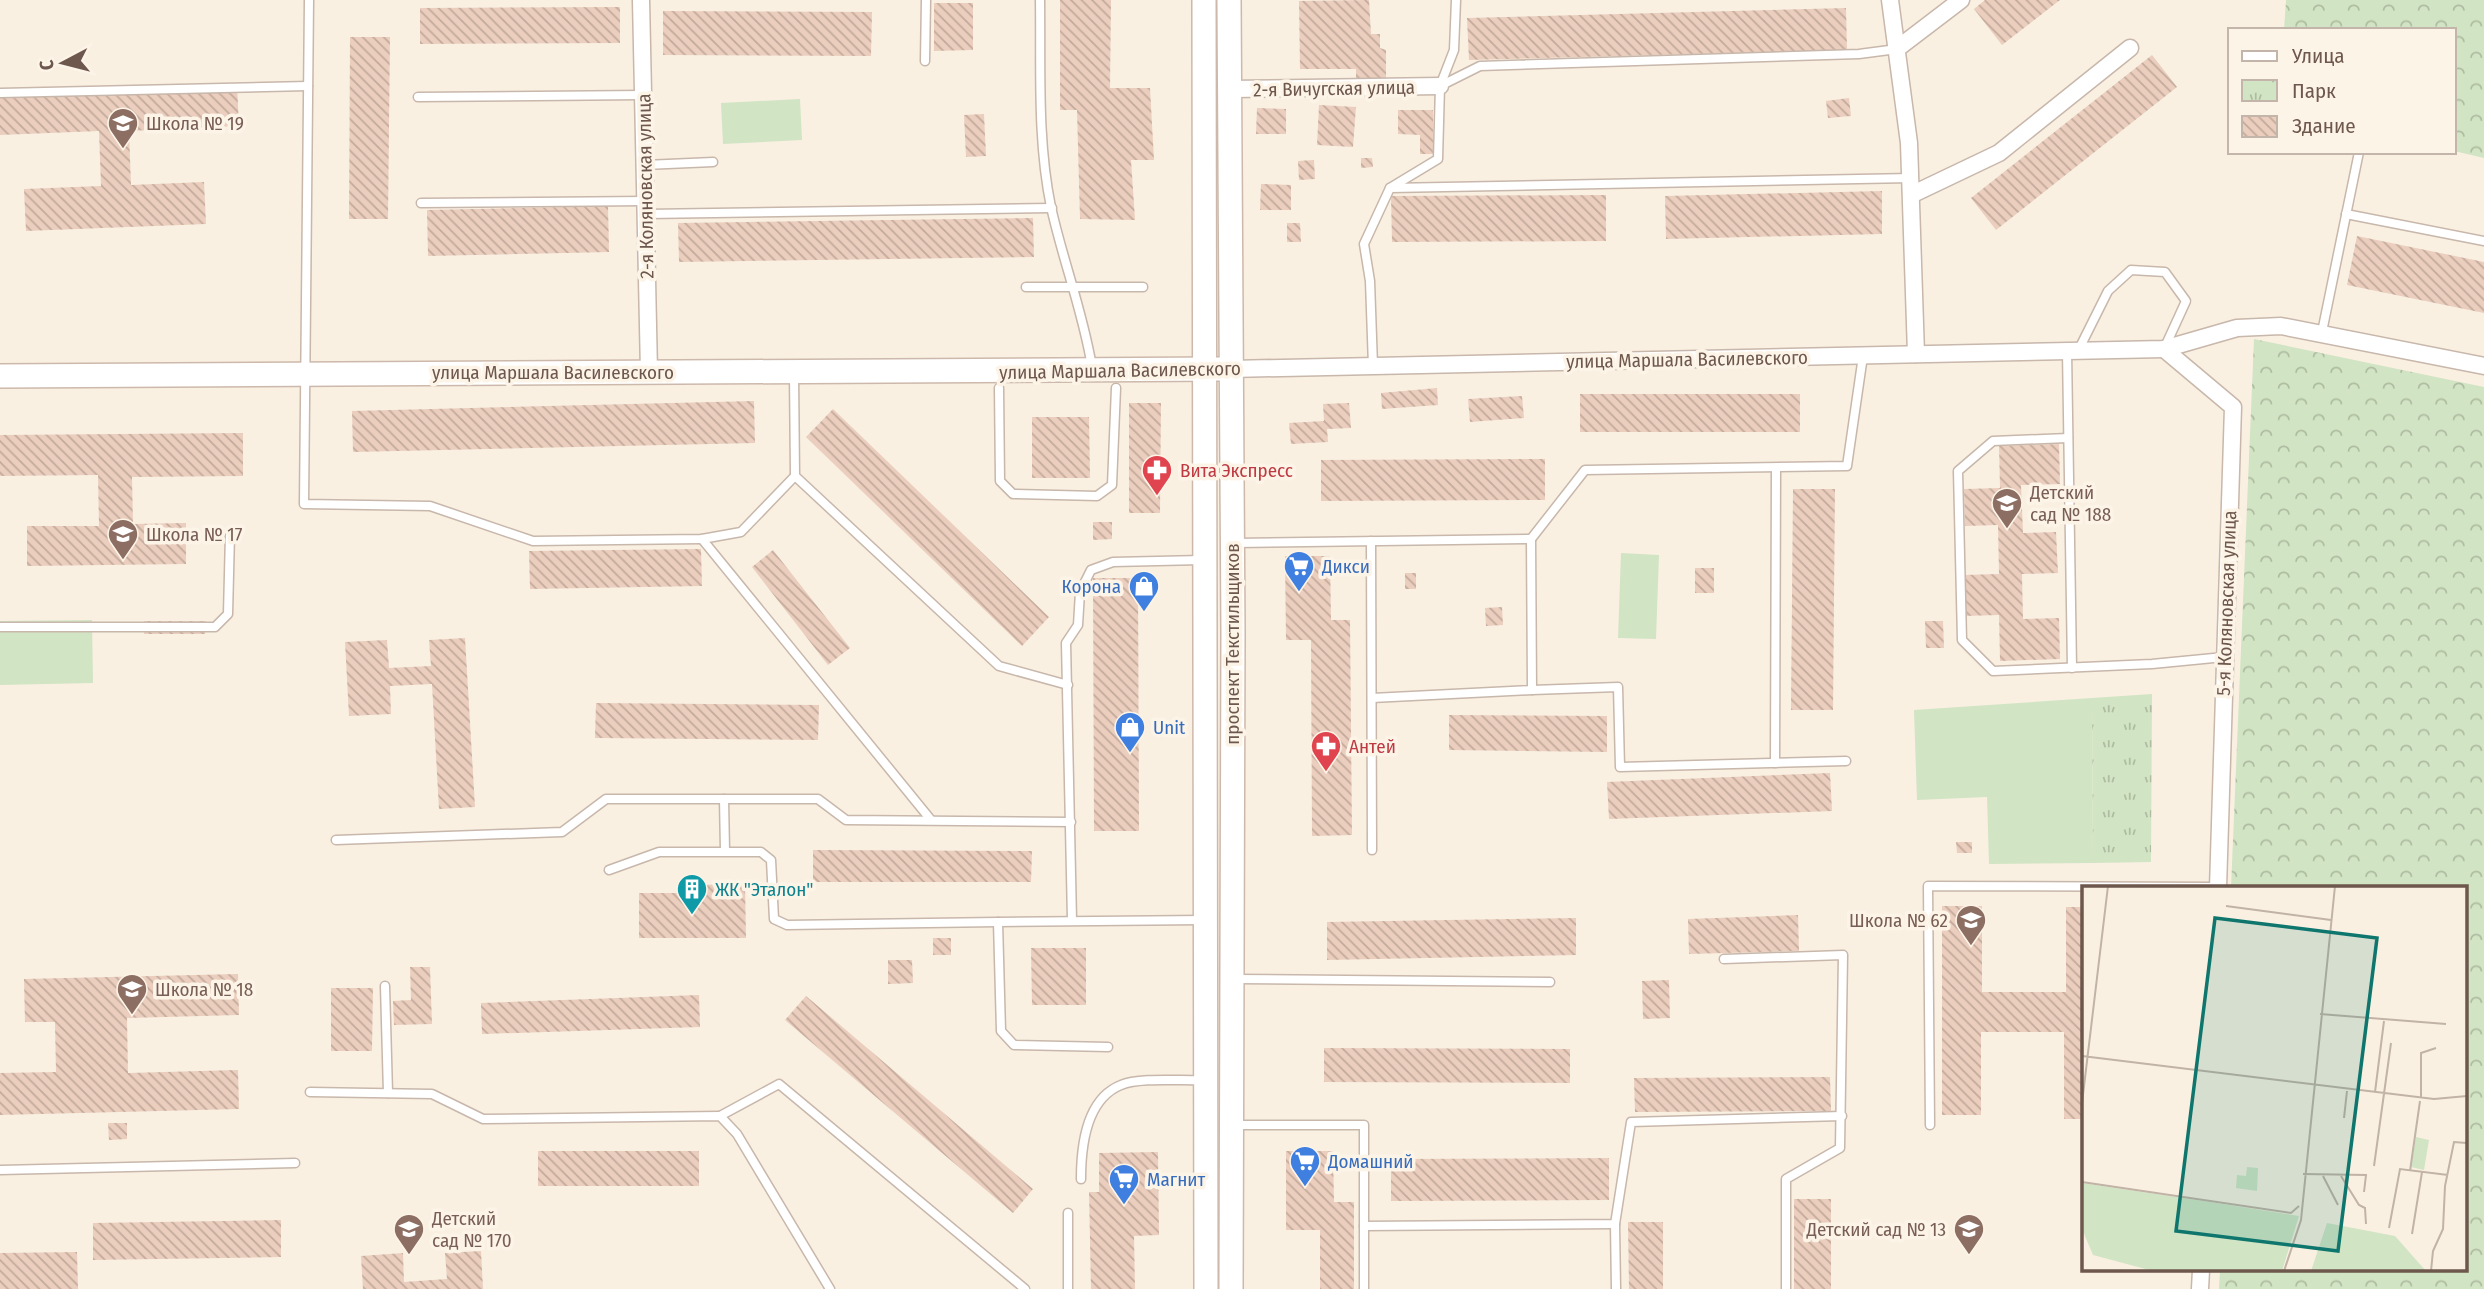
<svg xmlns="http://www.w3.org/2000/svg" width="2484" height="1289" font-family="'Fira Sans Condensed',sans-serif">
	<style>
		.grass { fill: #d1e4c3 }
		.forest { fill: url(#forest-crowns) }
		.park { fill: url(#park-tufts) }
		.building { fill: url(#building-back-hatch) }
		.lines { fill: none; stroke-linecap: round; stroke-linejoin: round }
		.lane-casing { stroke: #c8b7ab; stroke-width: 11 }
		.street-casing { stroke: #c8b7ab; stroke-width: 19 }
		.secondary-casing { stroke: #cdb9ab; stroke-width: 26 }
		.lane { stroke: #fff; stroke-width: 8 }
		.street { stroke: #fff; stroke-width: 16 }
		.secondary { stroke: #fff; stroke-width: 23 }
		.labels { text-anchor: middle; stroke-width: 7; stroke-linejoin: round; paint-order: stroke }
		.street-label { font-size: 19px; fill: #6e574c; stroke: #fdf4e8 }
		.education-label { font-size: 19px; fill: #785e54; stroke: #fdf4e8; text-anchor: start }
		.health-label { font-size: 19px; fill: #be3a42; stroke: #fdf4e8; text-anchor: start }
		.shop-label { font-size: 19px; fill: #366cbe; stroke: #fdf4e8; text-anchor: start }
		.culture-label { font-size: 19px; fill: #0d838f; stroke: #fdf4e8; text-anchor: start }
		.inset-road { fill: none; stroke: #c1b3a6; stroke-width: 2 }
		.view { fill: #0f766e; fill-opacity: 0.15; stroke: #0f766e; stroke-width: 3.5 }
		.inset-edge { fill: none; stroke: #6e574c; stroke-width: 3.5 }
	</style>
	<defs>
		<pattern id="forest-crowns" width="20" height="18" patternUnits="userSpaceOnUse" patternTransform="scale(1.75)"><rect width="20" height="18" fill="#d1e4c3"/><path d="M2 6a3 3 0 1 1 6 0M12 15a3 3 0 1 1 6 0" fill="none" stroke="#aebca1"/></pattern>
		<pattern id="park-tufts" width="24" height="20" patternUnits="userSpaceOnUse" patternTransform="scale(1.75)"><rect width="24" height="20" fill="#d1e4c3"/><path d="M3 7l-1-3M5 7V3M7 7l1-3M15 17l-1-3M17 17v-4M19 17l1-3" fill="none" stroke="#aebca1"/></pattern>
		<pattern id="building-back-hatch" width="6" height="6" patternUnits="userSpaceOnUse" patternTransform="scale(1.75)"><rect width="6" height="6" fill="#ebcebd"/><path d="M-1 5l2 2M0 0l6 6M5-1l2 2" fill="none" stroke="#c3aa9c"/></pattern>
	</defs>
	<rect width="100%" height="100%" fill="#f9f0e2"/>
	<g class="grass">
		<path d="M 800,99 L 802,140 L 723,144 L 721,103 Z"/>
		<path d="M 1621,553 L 1659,555 L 1656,639 L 1618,638 Z"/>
		<path d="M 92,620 L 93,683 L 0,685 L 0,621 Z"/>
		<path d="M 2092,698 L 2093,863 L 1989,864 L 1987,797 L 1917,800 L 1914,710 Z"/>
	</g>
	<g class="forest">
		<path d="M 2286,0 L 2484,0 L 2484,158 L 2454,151 L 2454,30 L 2284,30 Z"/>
		<path d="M 2254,339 L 2484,387 L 2484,1289 L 2219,1289 L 2220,1270 L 2465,1270 L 2465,888 L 2231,888 Z"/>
	</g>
	<path class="park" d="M 2152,694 L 2151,862 L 2093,863 L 2092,698 Z"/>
	<g class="building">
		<path d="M 1060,0 L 1111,0 L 1110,88 L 1150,88 L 1154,160 L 1131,160 L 1135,220 L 1080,219 L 1077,110 L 1060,110 Z"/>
		<path d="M 1369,0 L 1371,34 L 1380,34 L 1380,48 L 1386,50 L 1386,79 L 1356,79 L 1356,69 L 1300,69 L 1299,1 Z"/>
		<path d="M 1985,0 L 2060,0 L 2002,45 L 1974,9 Z"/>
		<path d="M 934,3 L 973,3 L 973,50 L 934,51 Z"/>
		<path d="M 620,7 L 620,43 L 420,44 L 420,8 Z"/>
		<path d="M 1846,8 L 1847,50 L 1469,60 L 1467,18 Z"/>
		<path d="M 663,11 L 872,12 L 871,56 L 663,55 Z"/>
		<path d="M 350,37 L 390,37 L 388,219 L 349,219 Z"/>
		<path d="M 2152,55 L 2177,87 L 1996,230 L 1971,198 Z"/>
		<path d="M 237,85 L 239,126 L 129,131 L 131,185 L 204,182 L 206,224 L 26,231 L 24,189 L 101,186 L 99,131 L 0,135 L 0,95 Z"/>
		<path d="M 1849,98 L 1851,116 L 1828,118 L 1826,101 Z"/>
		<path d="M 1319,105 L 1356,107 L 1353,147 L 1317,145 Z"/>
		<path d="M 1257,108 L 1286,109 L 1286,134 L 1256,134 Z"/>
		<path d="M 1398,110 L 1433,110 L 1433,154 L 1420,154 L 1420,135 L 1398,134 Z"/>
		<path d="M 984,114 L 986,156 L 966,157 L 964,115 Z"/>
		<path d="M 1361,158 L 1372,158 L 1373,167 L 1361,168 Z"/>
		<path d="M 1314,160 L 1315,179 L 1299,180 L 1298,161 Z"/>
		<path d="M 1261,184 L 1291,185 L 1291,210 L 1260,210 Z"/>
		<path d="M 1882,191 L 1882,234 L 1666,239 L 1665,196 Z"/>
		<path d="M 1606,195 L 1606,241 L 1392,242 L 1391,196 Z"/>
		<path d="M 608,206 L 609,252 L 428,256 L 427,210 Z"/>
		<path d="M 1033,218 L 1034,257 L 679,262 L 678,223 Z"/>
		<path d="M 1287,223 L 1300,223 L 1301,242 L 1287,242 Z"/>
		<path d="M 2357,236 L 2484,262 L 2484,313 L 2347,285 Z"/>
		<path d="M 1437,388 L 1438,405 L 1382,409 L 1381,393 Z"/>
		<rect x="1580" y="394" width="220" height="38"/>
		<path d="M 1522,396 L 1524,418 L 1470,422 L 1468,399 Z"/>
		<path d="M 754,401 L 755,443 L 353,452 L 352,411 Z"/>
		<path d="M 1129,403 L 1161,403 L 1160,513 L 1129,513 Z"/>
		<path d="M 1349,403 L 1351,428 L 1327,429 L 1328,442 L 1291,444 L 1289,423 L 1324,421 L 1323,404 Z"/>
		<path d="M 833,409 L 1049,617 L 1022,646 L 806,437 Z"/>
		<path d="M 1032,417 L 1089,417 L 1090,478 L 1032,478 Z"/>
		<path d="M 243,433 L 243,476 L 132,477 L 133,524 L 186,523 L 186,564 L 27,566 L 27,526 L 99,526 L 98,475 L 0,476 L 0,435 Z"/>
		<path d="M 2059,444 L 2060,484 L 2021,485 L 2023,533 L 2056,532 L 2058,573 L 2022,574 L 2023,619 L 2059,618 L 2060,659 L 2000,661 L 1999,615 L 1964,616 L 1963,575 L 1999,574 L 1998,525 L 1965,526 L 1964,489 L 2000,488 L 1999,446 Z"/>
		<path d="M 1545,459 L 1545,500 L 1321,501 L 1321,460 Z"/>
		<path d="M 1793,489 L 1835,489 L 1833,710 L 1791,710 Z"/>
		<path d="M 1093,522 L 1112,522 L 1112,539 L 1093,540 Z"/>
		<path d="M 701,549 L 702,586 L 530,589 L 529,551 Z"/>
		<path d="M 773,550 L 850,648 L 828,665 L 752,567 Z"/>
		<path d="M 1285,556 L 1330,556 L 1331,620 L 1350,620 L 1352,835 L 1312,836 L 1311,640 L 1286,640 Z"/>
		<rect x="1695" y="568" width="19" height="25"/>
		<rect x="1405" y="573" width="11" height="16"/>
		<path d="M 1093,578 L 1138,578 L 1139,831 L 1094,831 Z"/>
		<path d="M 1502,607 L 1503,625 L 1486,626 L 1485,608 Z"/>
		<path d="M 144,621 L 206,621 L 205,634 L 144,634 Z"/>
		<path d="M 1925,621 L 1943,621 L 1944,648 L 1926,648 Z"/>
		<path d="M 465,638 L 475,807 L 439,809 L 432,684 L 390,686 L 391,714 L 349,716 L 345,642 L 387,640 L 389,668 L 431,666 L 429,640 Z"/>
		<path d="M 596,703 L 819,705 L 818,740 L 595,738 Z"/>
		<path d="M 1449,715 L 1607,716 L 1607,752 L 1449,750 Z"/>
		<path d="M 1830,773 L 1832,811 L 1609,819 L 1607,782 Z"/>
		<path d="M 1956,842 L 1972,842 L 1972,853 L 1957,853 Z"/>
		<path d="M 813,850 L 1032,851 L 1031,882 L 813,882 Z"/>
		<path d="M 745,884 L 746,938 L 639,938 L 639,893 L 696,893 L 696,885 Z"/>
		<path d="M 1942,906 L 1982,906 L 1982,992 L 2066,992 L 2066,907 L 2083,907 L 2083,1119 L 2064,1119 L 2064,1032 L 1981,1032 L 1981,1115 L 1942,1115 Z"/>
		<path d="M 1798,915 L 1799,951 L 1689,954 L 1688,919 Z"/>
		<path d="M 1576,918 L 1576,955 L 1327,960 L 1327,922 Z"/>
		<rect x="933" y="938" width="18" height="17"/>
		<path d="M 1031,948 L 1086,948 L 1086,1005 L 1032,1005 Z"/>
		<path d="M 888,960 L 912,960 L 913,983 L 888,984 Z"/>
		<path d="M 410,967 L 430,967 L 432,1024 L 394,1025 L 393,1001 L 411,1000 Z"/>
		<path d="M 238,974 L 239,1015 L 127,1018 L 128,1073 L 238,1070 L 239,1109 L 0,1115 L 0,1073 L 56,1072 L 55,1022 L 25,1022 L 24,979 Z"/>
		<path d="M 1669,980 L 1670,1018 L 1643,1019 L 1642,981 Z"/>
		<path d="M 331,988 L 373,988 L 372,1051 L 331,1051 Z"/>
		<path d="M 699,995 L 700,1027 L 482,1034 L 481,1003 Z"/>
		<path d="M 806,996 L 1033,1189 L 1013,1213 L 785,1020 Z"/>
		<path d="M 1324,1048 L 1570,1049 L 1570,1083 L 1324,1082 Z"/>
		<path d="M 1830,1077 L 1831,1111 L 1635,1112 L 1634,1078 Z"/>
		<path d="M 108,1123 L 127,1123 L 127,1139 L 109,1140 Z"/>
		<rect x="538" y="1151" width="161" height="35"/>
		<path d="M 1286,1151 L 1333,1151 L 1334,1202 L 1354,1202 L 1354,1289 L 1320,1289 L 1320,1230 L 1286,1230 Z"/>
		<path d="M 1158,1152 L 1159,1235 L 1134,1236 L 1135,1289 L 1091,1289 L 1089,1192 L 1099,1192 L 1099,1153 Z"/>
		<path d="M 1609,1158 L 1609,1200 L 1391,1201 L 1391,1159 Z"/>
		<rect x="1794" y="1199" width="37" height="90"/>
		<path d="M 281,1220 L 281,1257 L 93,1260 L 93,1223 Z"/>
		<path d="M 1628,1222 L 1663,1222 L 1663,1289 L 1629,1289 Z"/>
		<path d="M 481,1251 L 483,1289 L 363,1289 L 361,1256 L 403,1253 L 404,1282 L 447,1279 L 445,1253 Z"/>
		<path d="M 77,1252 L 78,1289 L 0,1289 L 0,1253 Z"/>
	</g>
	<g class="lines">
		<g class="lane-casing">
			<g id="lane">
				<path d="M 309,0 L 304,504 L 430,506 L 533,541 L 702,539 L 741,532 L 795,476"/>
				<path d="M 1040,0 C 1041,69 1037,139 1051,207 C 1063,261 1083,312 1092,367"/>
				<path d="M 925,61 L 926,0"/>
				<path d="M 1440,86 L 1480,66 L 1859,54 L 1897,49"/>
				<path d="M 0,93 L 308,86"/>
				<path d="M 418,97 L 643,95"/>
				<path d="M 645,165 L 713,162"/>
				<path d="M 1390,188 L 1438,159 L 1440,86 L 1454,50 L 1456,0"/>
				<path d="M 421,203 L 646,201"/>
				<path d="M 647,214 L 1052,208"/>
				<path d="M 2346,214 L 2484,241"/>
				<path d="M 1026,287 L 1143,287"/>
				<path d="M 2322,332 L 2359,152"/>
				<path d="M 2067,351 L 2072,668"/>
				<path d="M 2078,351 L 2108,291 L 2131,270 L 2165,272 L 2186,301 L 2164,349"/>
				<path d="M 1373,366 L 1370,281 L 1364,244 L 1390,188 L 1912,178"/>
				<path d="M 794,374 L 795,476 L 999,666 L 1068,685"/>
				<path d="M 999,388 L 1000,481 L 1013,494 L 1097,496 L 1112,485 L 1116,388"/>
				<path d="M 2068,438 L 1993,441 L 1958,471 L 1962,640 L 1993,671 L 2152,664 L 2224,657"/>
				<path d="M 702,539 L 931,820"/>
				<path d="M 1371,541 L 1372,850"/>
				<path d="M 1235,543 L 1531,539 L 1585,470 L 1847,466 L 1863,356"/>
				<path d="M 0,627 L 215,627 L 228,614 L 230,534"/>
				<path d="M 1532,690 L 1618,687 L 1620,767 L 1846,761"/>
				<path d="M 1372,698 L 1532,690 L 1531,539"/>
				<path d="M 1775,763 L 1776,468"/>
				<path d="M 724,799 L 725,851"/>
				<path d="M 336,840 L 562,832 L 606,799 L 818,799 L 846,820 L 1071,822"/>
				<path d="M 609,870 L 659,852 L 761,852 L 771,860 L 774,919 L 787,925 L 998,922"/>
				<path d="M 1072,920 L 1066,643 L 1078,625 L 1080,592 L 1091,570 L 1113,562 L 1202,560"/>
				<path d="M 1724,959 L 1843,955 L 1840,1148 L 1786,1179 L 1786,1289"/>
				<path d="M 1235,979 L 1550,982"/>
				<path d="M 385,986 L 388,1093"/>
				<path d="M 1108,1047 L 1014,1045 L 1001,1031 L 998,922 L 1204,920"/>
				<path d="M 310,1092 L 432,1094 L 483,1119 L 720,1116 L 737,1134 L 830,1289"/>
				<path d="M 720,1116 L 779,1084 L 1025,1289"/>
				<path d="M 1235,1125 L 1364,1125 L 1364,1289"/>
				<path d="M 1930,1125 L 1928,886 L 2218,887"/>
				<path d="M 0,1170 L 295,1163"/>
				<path d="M 1081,1179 C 1081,1146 1086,1099 1121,1085 C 1139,1077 1182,1081 1202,1080"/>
				<path d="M 1068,1213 L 1068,1289"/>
				<path d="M 1615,1224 L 1616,1289"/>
				<path d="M 1364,1226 L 1615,1224 L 1631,1122 L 1842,1116"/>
			</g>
		</g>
		<g class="street-casing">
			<g id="street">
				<path d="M 641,0 L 649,372"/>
				<path d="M 1890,0 L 1909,143 L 1916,354"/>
				<path d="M 1898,48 L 1961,0"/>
				<path d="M 1228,89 L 1440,86"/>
				<path d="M 1913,194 L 1999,153 L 2130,48"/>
				<path d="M 2164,349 L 2233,407 L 2218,888"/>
				<path d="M 1231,369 L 2164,349 L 2237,328 L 2281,326 L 2484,366"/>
				<path d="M 2200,1289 L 2201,1270"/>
			</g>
		</g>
		<g class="secondary-casing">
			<g id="secondary">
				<path d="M 1204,0 L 1206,1289"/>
				<path d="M 1229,0 L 1233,633 L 1231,1289"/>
				<path d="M 0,376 L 1220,369"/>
			</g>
		</g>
		<use href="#lane" class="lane"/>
		<use href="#street" class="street"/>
		<use href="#secondary" class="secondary"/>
	</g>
	<defs>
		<g id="school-pin" transform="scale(1.575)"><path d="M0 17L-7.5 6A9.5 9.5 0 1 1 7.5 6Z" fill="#8d6e63" stroke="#fdf4e8"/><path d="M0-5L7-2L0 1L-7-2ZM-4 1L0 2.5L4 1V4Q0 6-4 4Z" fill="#fff"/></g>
		<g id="pharmacy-pin" transform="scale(1.575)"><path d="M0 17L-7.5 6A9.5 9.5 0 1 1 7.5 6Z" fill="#e0444e" stroke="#fdf4e8"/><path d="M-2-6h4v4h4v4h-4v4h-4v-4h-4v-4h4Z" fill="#fff"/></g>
		<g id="supermarket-pin" transform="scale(1.575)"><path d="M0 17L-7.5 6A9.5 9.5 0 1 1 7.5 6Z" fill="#3f7fe0" stroke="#fdf4e8"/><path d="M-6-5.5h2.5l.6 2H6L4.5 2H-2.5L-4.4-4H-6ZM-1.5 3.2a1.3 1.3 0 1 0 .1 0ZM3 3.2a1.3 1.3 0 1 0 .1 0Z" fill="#fff"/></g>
		<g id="shop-pin" transform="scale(1.575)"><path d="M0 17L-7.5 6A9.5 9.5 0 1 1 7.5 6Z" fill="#3f7fe0" stroke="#fdf4e8"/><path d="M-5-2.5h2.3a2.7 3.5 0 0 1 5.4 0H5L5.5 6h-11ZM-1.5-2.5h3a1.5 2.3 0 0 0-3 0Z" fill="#fff"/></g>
		<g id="building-pin" transform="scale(1.575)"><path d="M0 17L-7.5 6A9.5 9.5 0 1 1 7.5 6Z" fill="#0f9aa8" stroke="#fdf4e8"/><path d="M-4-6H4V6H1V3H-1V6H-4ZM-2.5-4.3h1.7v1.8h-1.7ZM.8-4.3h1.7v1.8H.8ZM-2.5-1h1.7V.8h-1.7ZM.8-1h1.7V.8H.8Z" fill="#fff"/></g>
	</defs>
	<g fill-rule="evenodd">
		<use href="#school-pin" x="123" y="123"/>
		<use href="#pharmacy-pin" x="1157" y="470"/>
		<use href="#school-pin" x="2007" y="503"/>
		<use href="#school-pin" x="123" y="534"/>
		<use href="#supermarket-pin" x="1299" y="566"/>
		<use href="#shop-pin" x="1144" y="586"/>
		<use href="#shop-pin" x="1130" y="727"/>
		<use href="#pharmacy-pin" x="1326" y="746"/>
		<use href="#building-pin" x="692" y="889"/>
		<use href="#school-pin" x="1971" y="920"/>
		<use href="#school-pin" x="132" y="989"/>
		<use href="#supermarket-pin" x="1305" y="1161"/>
		<use href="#supermarket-pin" x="1124" y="1179"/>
		<use href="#school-pin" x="409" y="1229"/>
		<use href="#school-pin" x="1969" y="1229"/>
	</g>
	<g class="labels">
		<g class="street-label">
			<text transform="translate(1334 88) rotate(-1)" y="7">2-я Вичугская улица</text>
			<text transform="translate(645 186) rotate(-91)" y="7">2-я Коляновская улица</text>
			<text transform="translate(1687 359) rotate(-1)" y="7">улица Маршала Василевского</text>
			<text transform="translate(1120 370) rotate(-1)" y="7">улица Маршала Василевского</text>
			<text x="553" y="379">улица Маршала Василевского</text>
			<text transform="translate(2226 603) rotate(-88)" y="7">5-я Коляновская улица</text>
			<text transform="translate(1232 644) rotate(-90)" y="7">проспект Текстильщиков</text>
		</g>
		<g class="education-label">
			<text x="146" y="130">Школа № 19</text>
			<text x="2030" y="499">Детский<tspan x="2030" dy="22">сад № 188</tspan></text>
			<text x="146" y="541">Школа № 17</text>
			<text x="1948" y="927" text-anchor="end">Школа № 62</text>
			<text x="155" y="996">Школа № 18</text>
			<text x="432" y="1225">Детский<tspan x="432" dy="22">сад № 170</tspan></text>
			<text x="1946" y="1236" text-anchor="end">Детский сад № 13</text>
		</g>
		<g class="health-label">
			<text x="1180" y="477">Вита Экспресс</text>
			<text x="1349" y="753">Антей</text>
		</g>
		<g class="shop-label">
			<text x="1322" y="573">Дикси</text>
			<text x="1121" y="593" text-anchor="end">Корона</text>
			<text x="1153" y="734">Unit</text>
			<text x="1328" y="1168">Домашний</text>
			<text x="1147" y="1186">Магнит</text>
		</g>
		<g class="culture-label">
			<text x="715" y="896">ЖК "Эталон"</text>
		</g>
	</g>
	<g transform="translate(2082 886)">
		<rect width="385" height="385" fill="#f9f0e2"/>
		<path d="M 165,281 L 176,282 L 175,305 L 154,302 L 155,289 L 164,290 Z" fill="#d1e4c3"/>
		<path d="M 0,297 L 128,316 L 217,330 L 200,385 L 71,385 L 11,369 L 0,343 ZM 245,337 L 313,350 L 344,385 L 229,385 Z" fill="#d1e4c3"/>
		<path d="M 334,251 L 347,254 L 342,284 L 329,281 Z" fill="#d1e4c3"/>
		<path class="inset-road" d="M 144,20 L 249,34M 238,128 L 364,138M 0,170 L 352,213 L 385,210M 293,206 L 302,135M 339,211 L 339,167 L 354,162M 0,217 L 26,0M 262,232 L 265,205M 292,280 L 309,157M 328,285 L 338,215M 221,288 L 284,289 L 282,306M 241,290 L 256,319M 259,290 L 277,319 L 283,322 L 284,338M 0,296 L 209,327 L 217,320M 307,342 L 318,283 L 366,289M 330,348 L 340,286M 202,385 L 219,334 L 253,0M 349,385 L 351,365 L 361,343 L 363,300 L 372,256 L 385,257"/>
		<path class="view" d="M 133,32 L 295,52 L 256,365 L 94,345 Z"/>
		<rect width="385" height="385" class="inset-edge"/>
	</g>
	<rect x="2228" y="28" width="228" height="126" fill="#fdf4e8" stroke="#c4b5aa" stroke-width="2"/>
	<rect x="2242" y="51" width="35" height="10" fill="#ffffff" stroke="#c4b5aa" stroke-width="2"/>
	<text x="2292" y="63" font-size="21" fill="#6e574c">Улица</text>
	<rect x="2242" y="80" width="35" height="21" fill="url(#park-tufts)" stroke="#c4b5aa" stroke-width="2"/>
	<text x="2292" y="98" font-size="21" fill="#6e574c">Парк</text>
	<rect x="2242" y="116" width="35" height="21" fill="url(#building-back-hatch)" stroke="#c4b5aa" stroke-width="2"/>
	<text x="2292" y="133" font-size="21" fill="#6e574c">Здание</text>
	<g transform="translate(63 63) rotate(263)" stroke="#fdf4e8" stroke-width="5" paint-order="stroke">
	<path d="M0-5L12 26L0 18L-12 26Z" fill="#6e574c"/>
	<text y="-10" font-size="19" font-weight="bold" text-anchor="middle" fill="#6e574c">С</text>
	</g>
</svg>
